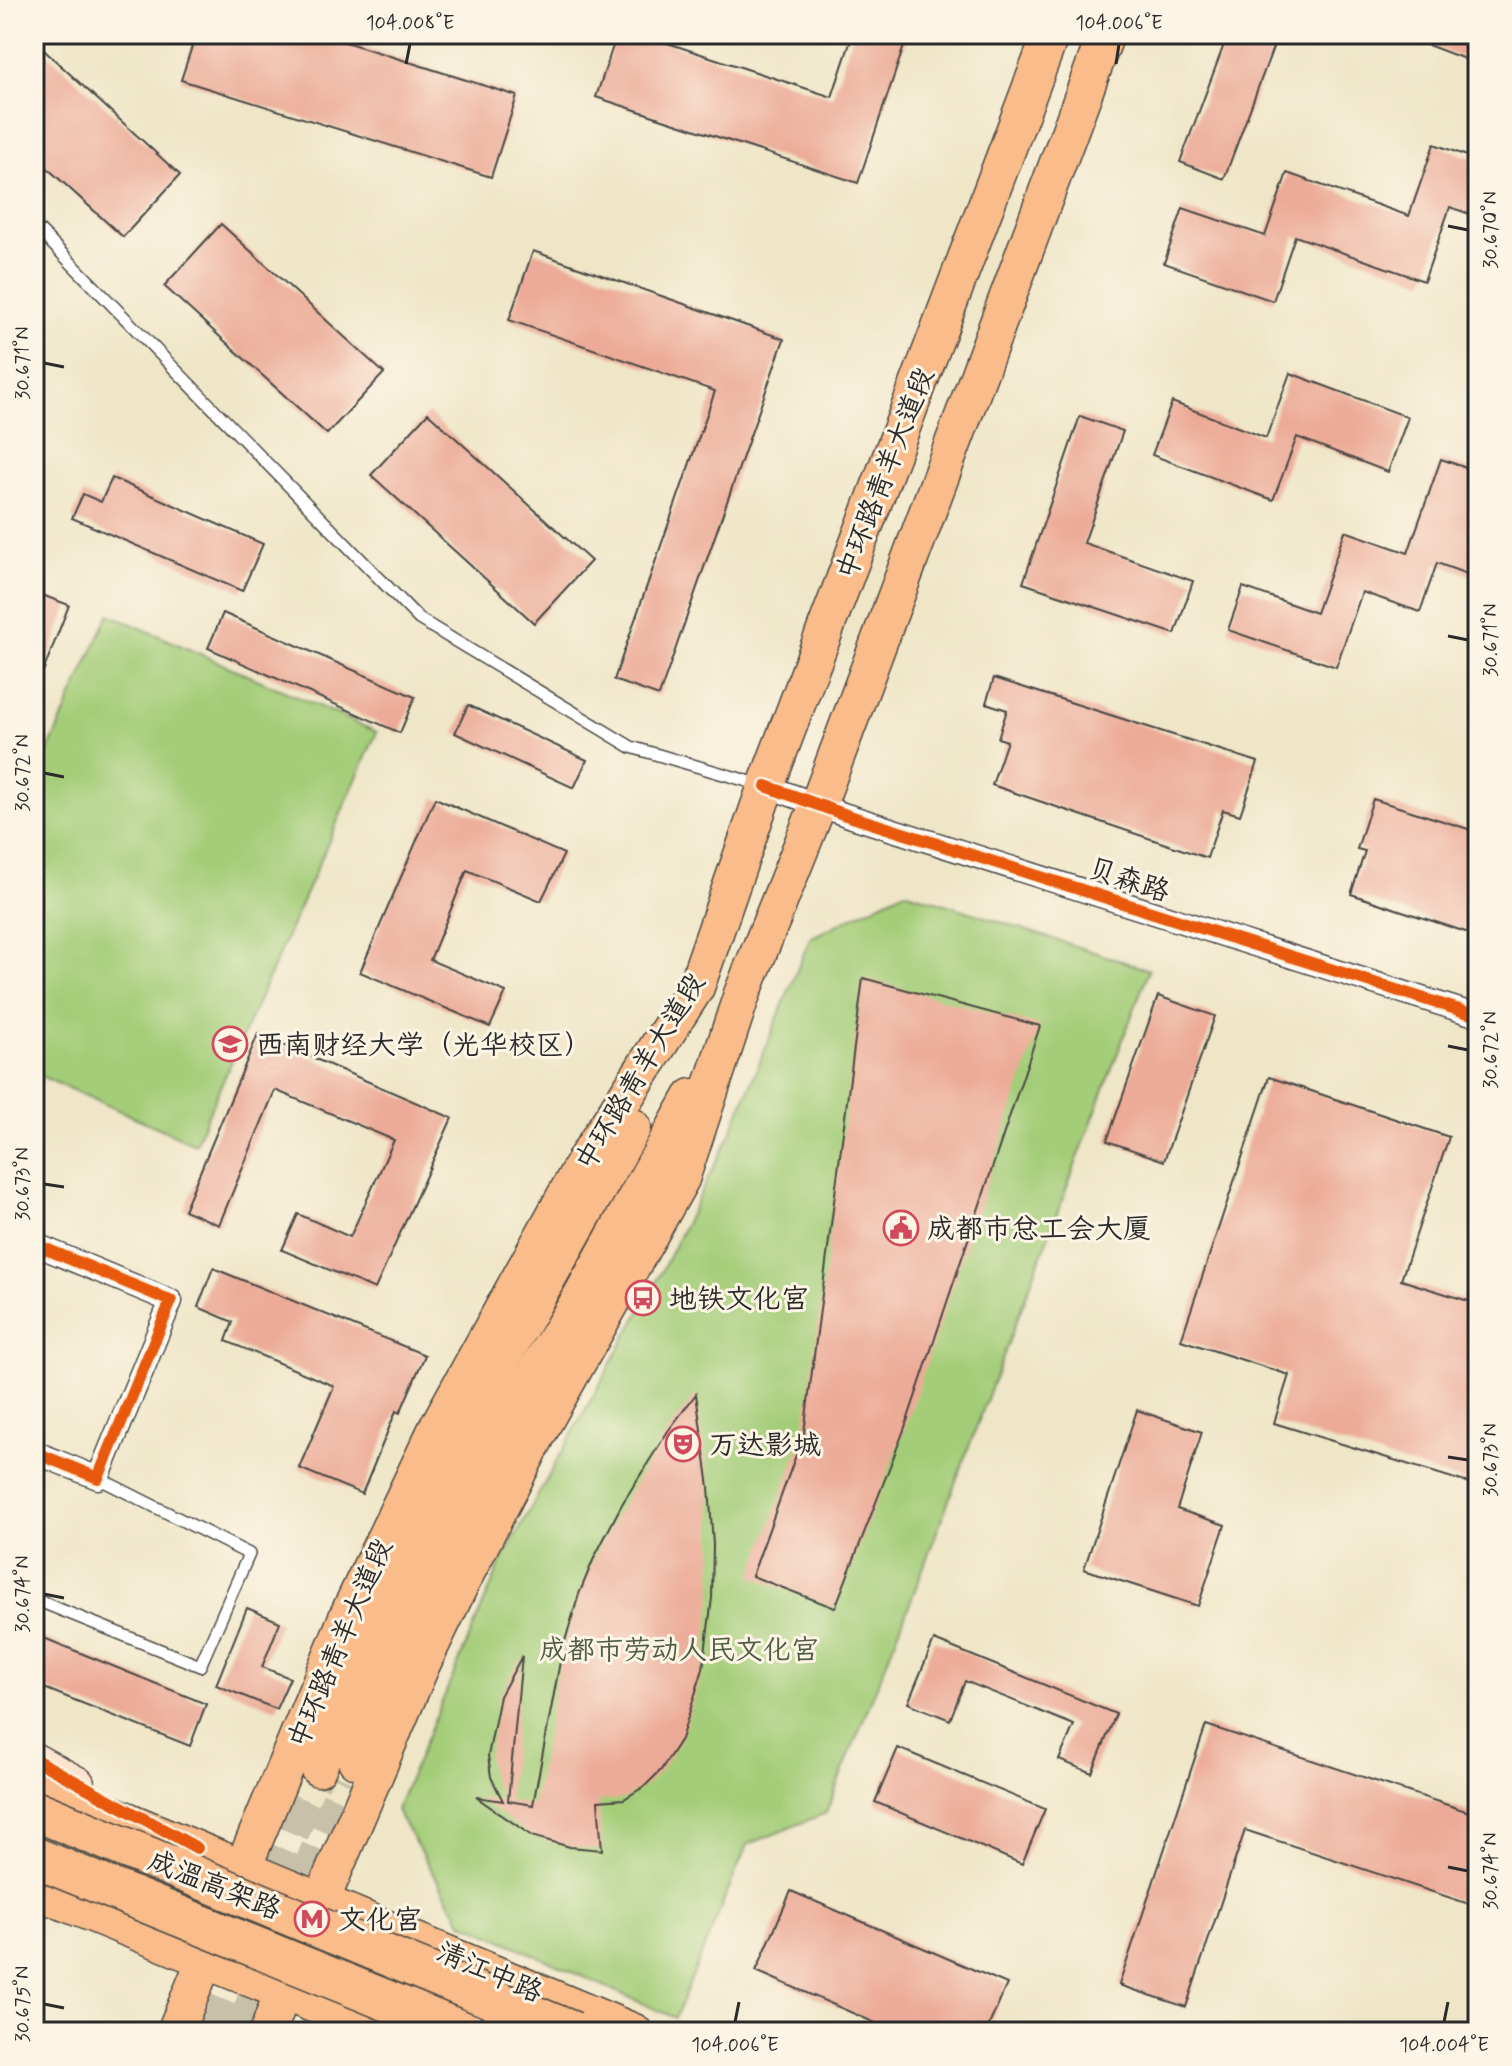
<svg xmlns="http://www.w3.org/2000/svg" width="1512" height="2066" font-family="Mynerve,'LXGW WenKai TC',sans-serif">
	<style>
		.green { fill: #a4cd79; stroke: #687c52; stroke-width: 2 }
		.building { fill: #ecab98 }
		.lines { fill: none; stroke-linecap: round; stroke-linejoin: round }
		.primary-tunnel { stroke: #c8c1a9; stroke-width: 36; stroke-dasharray: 36 18; stroke-linecap: butt }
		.lane-casing { stroke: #484743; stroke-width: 14 }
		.street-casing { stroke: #484743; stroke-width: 25 }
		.secondary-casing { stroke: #484743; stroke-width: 35 }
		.primary-casing { stroke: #484743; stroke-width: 39 }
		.highway-casing { stroke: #484743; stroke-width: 43 }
		.lane { stroke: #fff; stroke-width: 11 }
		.street { stroke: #fff; stroke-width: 22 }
		.secondary { stroke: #fde4d0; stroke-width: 32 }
		.primary { stroke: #f9bc8a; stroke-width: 36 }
		.highway { stroke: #f9bc8a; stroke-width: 40 }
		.highway-bridge-casing { stroke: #484743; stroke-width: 43; stroke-linecap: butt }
		.highway-bridge { stroke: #f9bc8a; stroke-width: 40 }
		.cycleway-casing { stroke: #fcf5e5; stroke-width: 17 }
		.cycleway { stroke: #e8590c; stroke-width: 12 }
		.ticks { fill: none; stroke: #2b2b2b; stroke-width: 3 }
		.labels { text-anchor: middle; stroke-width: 6; stroke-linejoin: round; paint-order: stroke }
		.street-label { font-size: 28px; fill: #2b2b2b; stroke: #fcf5e5 }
		.poi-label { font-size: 28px; fill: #2b2b2b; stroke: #fcf5e5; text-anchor: start }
		.park-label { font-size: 28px; fill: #4f5c42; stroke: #fcf5e5 }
		.neatline { fill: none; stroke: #2b2b2b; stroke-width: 3 }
		.ticks-label { font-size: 20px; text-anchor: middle; fill: #2b2b2b }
	</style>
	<rect width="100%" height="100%" fill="#fcf5e5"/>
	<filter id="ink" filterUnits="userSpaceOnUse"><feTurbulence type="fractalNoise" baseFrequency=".0125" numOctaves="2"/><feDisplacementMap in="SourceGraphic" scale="16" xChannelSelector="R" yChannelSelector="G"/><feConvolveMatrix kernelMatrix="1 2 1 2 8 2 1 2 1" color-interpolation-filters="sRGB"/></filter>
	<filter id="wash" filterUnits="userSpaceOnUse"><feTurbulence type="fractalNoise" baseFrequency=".006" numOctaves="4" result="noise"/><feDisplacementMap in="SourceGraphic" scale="32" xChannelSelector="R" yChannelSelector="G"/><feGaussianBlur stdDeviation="1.8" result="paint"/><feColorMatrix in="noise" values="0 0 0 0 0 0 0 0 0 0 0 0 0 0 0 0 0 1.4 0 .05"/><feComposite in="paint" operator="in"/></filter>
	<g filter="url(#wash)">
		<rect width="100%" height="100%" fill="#efe6c8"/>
		<g class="green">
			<path d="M 109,614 L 377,732 L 195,1144 L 34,1073 L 34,782 Z"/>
			<path d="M 905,891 L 1149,970 L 905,1616 L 826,1813 L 747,1845 L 675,2018 L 462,1922 L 396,1810 L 503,1558 L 652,1290 L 731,1133 L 810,938 Z"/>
		</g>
		<g id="blocks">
			<g class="building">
				<path d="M 196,34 L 320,34 L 517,96 L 491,177 L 181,80 Z"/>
				<path d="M 617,34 L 640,34 L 832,97 L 853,34 L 908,34 L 858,183 L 596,97 Z"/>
				<path d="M 1228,34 L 1278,34 L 1224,179 L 1180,162 Z"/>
				<path d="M 1405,34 L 1478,34 L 1478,64 L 1404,36 Z"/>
				<path d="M 34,41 L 180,175 L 123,237 L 34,156 Z"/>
				<path d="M 1434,144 L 1478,160 L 1478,217 L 1450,207 L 1424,281 L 1295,236 L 1273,301 L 1164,263 L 1183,208 L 1265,236 L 1287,173 L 1409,216 Z"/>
				<path d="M 221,224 L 384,373 L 327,434 L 164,286 Z"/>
				<path d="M 533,251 L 784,339 L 659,696 L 614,680 L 715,391 L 509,320 Z"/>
				<path d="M 1290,373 L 1408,417 L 1388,472 L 1297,437 L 1273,500 L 1152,455 L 1172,402 L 1266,438 Z"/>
				<path d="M 428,413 L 591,561 L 534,623 L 371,475 Z"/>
				<path d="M 1080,416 L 1123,431 L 1084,543 L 1193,581 L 1175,634 L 1023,583 Z"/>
				<path d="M 1441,459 L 1478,472 L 1478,578 L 1437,563 L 1420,612 L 1362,592 L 1336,667 L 1228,630 L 1243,587 L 1316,613 L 1345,531 L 1408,553 Z"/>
				<path d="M 112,478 L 263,544 L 242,591 L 72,518 L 83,494 L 101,502 Z"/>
				<path d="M 34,592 L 69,605 L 35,692 L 34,692 Z"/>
				<path d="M 223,613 L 415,697 L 400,733 L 208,648 Z"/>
				<path d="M 994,678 L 1258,762 L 1240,815 L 1223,810 L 1207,858 L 992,785 L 1007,741 L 998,738 L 1007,710 L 986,703 Z"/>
				<path d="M 468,705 L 587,760 L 574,788 L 455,733 Z"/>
				<path d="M 435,798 L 564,854 L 541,901 L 467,870 L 430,960 L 506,992 L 490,1027 L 360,972 Z"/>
				<path d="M 1373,799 L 1478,832 L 1478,936 L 1351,894 L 1365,851 L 1357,849 Z"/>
				<path d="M 863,978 L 1040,1026 L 904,1430 L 835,1608 L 752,1576 L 804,1433 Z"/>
				<path d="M 1158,996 L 1215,1016 L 1164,1161 L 1107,1141 Z"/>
				<path d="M 258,1034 L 452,1118 L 375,1289 L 282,1250 L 298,1214 L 350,1237 L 394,1140 L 275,1090 L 219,1225 L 184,1210 Z"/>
				<path d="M 1269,1077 L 1449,1137 L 1401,1280 L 1478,1304 L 1478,1486 L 1274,1423 L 1289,1375 L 1181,1340 Z"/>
				<path d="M 213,1268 L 425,1355 L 400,1413 L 396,1411 L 362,1494 L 299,1468 L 334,1386 L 226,1341 L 233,1322 L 198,1307 Z"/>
				<path d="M 696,1394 L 709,1487 L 713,1545 L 712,1598 L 703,1669 L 681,1739 L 661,1770 L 645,1786 L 624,1799 L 598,1801 L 602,1850 L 570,1847 L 532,1836 L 476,1797 L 503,1801 L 491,1777 L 488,1756 L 500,1696 L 522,1656 L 508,1801 L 533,1805 L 562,1651 L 579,1594 L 594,1558 L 622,1504 L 668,1431 Z"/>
				<path d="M 1137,1410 L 1202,1432 L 1177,1509 L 1225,1525 L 1198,1606 L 1084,1569 Z"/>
				<path d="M 247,1608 L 280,1622 L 262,1667 L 290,1678 L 276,1709 L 216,1685 Z"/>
				<path d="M 34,1634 L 206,1704 L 190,1746 L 34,1684 Z"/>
				<path d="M 934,1640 L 1116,1714 L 1092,1773 L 1059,1760 L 1074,1725 L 965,1681 L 950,1720 L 908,1703 Z"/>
				<path d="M 1206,1725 L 1478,1815 L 1478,1886 L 1472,1905 L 1245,1830 L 1186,2007 L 1119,1985 Z"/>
				<path d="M 898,1748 L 1045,1809 L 1022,1864 L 875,1802 Z"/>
				<path d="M 791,1891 L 1007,1984 L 986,2032 L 896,2032 L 756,1971 Z"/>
			</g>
		</g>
	</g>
	<g filter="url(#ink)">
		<use href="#blocks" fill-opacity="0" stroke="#484743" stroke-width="2"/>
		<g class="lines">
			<g class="primary-tunnel">
				<path d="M 208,2032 L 318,1768"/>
				<path d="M 242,2032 L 348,1780"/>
			</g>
			<g class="lane-casing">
				<g id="lane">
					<path d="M 34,225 L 419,619 L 631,747 L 761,785"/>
					<path d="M 34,1599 L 200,1666 L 249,1554 L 98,1478"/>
				</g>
			</g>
			<g class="street-casing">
				<g id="street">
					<path d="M 766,786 L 846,815 L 1478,1016"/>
					<path d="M 34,1244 L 171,1301 L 98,1478 L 34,1452"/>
				</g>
			</g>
			<g class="secondary-casing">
				<path id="secondary" d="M 34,1759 L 78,1783"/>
			</g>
			<g class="primary-casing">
				<g id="primary">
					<path d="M 356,1760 L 446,1541 L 500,1430 L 574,1309 L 692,1097"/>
					<path d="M 318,1768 L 413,1533 L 489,1382 L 633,1127"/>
					<path d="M 52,1789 L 634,2032"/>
					<path d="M 34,1890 L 381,2032"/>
					<path d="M 175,2032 L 348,1615 L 437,1428 L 585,1160 L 696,987 L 766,786 L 1051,34"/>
					<path d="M 268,2032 L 282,1993 L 421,1666 L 461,1583 L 543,1424 L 681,1179 L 742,994 L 818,805 L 1106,34"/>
				</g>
			</g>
			<g class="highway-casing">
				<path id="highway" d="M 34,1781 L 78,1798"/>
			</g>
			<use href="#lane" class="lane"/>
			<use href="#street" class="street"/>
			<use href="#secondary" class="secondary"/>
			<use href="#primary" class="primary"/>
			<use href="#highway" class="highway"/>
			<g class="highway-bridge-casing">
				<g id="highway-bridge">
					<path d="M 34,1810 L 573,2032"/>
					<path d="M 34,1857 L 464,2032"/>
				</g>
			</g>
			<use href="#highway-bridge" class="highway-bridge"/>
			<g class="cycleway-casing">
				<g id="cycleway">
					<path d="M 766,786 L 846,815 L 1478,1016"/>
					<path d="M 34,1244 L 171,1301 L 98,1478 L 34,1452"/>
					<path d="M 34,1759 L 197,1848"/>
				</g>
			</g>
			<use href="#cycleway" class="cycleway"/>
		</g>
	</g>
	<path class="ticks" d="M 406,64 L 410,44M 1116,64 L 1119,44M 1448,226 L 1468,230M 44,363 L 64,367M 1448,636 L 1468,640M 44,773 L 64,777M 1448,1046 L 1468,1050M 44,1184 L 64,1187M 1448,1457 L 1468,1460M 44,1594 L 64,1598M 1448,1867 L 1468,1871M 44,2004 L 64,2008M 735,2022 L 739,2002M 1444,2022 L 1448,2002"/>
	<defs>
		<g id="university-ring" transform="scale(1.8)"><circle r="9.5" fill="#fcf5e5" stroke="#d1495b" stroke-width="1.5"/><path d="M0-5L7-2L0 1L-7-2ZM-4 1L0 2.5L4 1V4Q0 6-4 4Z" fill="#d1495b"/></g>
		<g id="civic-ring" transform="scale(1.8)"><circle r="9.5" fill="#fcf5e5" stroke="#d1495b" stroke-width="1.5"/><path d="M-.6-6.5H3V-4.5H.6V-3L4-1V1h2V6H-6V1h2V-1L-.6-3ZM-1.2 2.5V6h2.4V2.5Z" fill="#d1495b"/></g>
		<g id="bus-ring" transform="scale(1.8)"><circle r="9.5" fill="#fcf5e5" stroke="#d1495b" stroke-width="1.5"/><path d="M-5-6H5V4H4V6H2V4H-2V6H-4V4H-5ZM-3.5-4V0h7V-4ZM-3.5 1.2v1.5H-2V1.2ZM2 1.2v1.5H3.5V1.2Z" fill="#d1495b"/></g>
		<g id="theatre-ring" transform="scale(1.8)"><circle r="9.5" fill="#fcf5e5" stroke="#d1495b" stroke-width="1.5"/><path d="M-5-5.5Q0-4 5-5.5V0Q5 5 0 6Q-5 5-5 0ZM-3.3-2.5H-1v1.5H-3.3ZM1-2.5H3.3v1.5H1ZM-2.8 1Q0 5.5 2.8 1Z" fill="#d1495b"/></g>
		<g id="metro-ring" transform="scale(1.8)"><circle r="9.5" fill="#fcf5e5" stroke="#d1495b" stroke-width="1.5"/><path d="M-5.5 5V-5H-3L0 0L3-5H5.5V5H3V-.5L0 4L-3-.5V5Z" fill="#d1495b"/></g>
	</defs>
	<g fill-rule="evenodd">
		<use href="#university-ring" x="230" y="1044"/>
		<use href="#civic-ring" x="901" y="1228"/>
		<use href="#bus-ring" x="643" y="1298"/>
		<use href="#theatre-ring" x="683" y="1444"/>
		<use href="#metro-ring" x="312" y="1919"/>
	</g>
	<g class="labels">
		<g class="street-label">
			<text transform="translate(884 473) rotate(-69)" y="10">中环路青羊大道段</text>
			<text transform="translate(1129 879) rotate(18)" y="10">贝森路</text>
			<text transform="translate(639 1071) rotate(-59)" y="10">中环路青羊大道段</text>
			<text transform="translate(339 1643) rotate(-67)" y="10">中环路青羊大道段</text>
			<text transform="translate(215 1884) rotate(22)" y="10">成温高架路</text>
			<text transform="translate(490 1971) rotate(23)" y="10">清江中路</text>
		</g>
		<g class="poi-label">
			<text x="256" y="1054">西南财经大学（光华校区）</text>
			<text x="927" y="1238">成都市总工会大厦</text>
			<text x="669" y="1308">地铁文化宫</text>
			<text x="709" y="1454">万达影城</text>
			<text x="338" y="1929">文化宫</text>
		</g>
		<g class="park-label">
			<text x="679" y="1659">成都市劳动人民文化宫</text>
		</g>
	</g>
	<rect width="1512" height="2066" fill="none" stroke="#fcf5e5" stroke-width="88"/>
	<rect x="44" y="44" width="1424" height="1978" class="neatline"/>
	<g class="ticks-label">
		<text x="410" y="29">104.008°E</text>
		<text x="1119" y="29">104.006°E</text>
		<text transform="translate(1490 230) rotate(-90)" y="7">30.670°N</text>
		<text transform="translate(22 363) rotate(-90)" y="7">30.671°N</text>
		<text transform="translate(1490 640) rotate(-90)" y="7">30.671°N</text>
		<text transform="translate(22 773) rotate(-90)" y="7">30.672°N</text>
		<text transform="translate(1490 1050) rotate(-90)" y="7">30.672°N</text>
		<text transform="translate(22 1184) rotate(-90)" y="7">30.673°N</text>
		<text transform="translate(1490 1460) rotate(-90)" y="7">30.673°N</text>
		<text transform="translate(22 1594) rotate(-90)" y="7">30.674°N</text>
		<text transform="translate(1490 1871) rotate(-90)" y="7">30.674°N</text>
		<text transform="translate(22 2004) rotate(-90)" y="7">30.675°N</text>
		<text x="735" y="2051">104.006°E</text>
		<text x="1444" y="2051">104.004°E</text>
	</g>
</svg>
